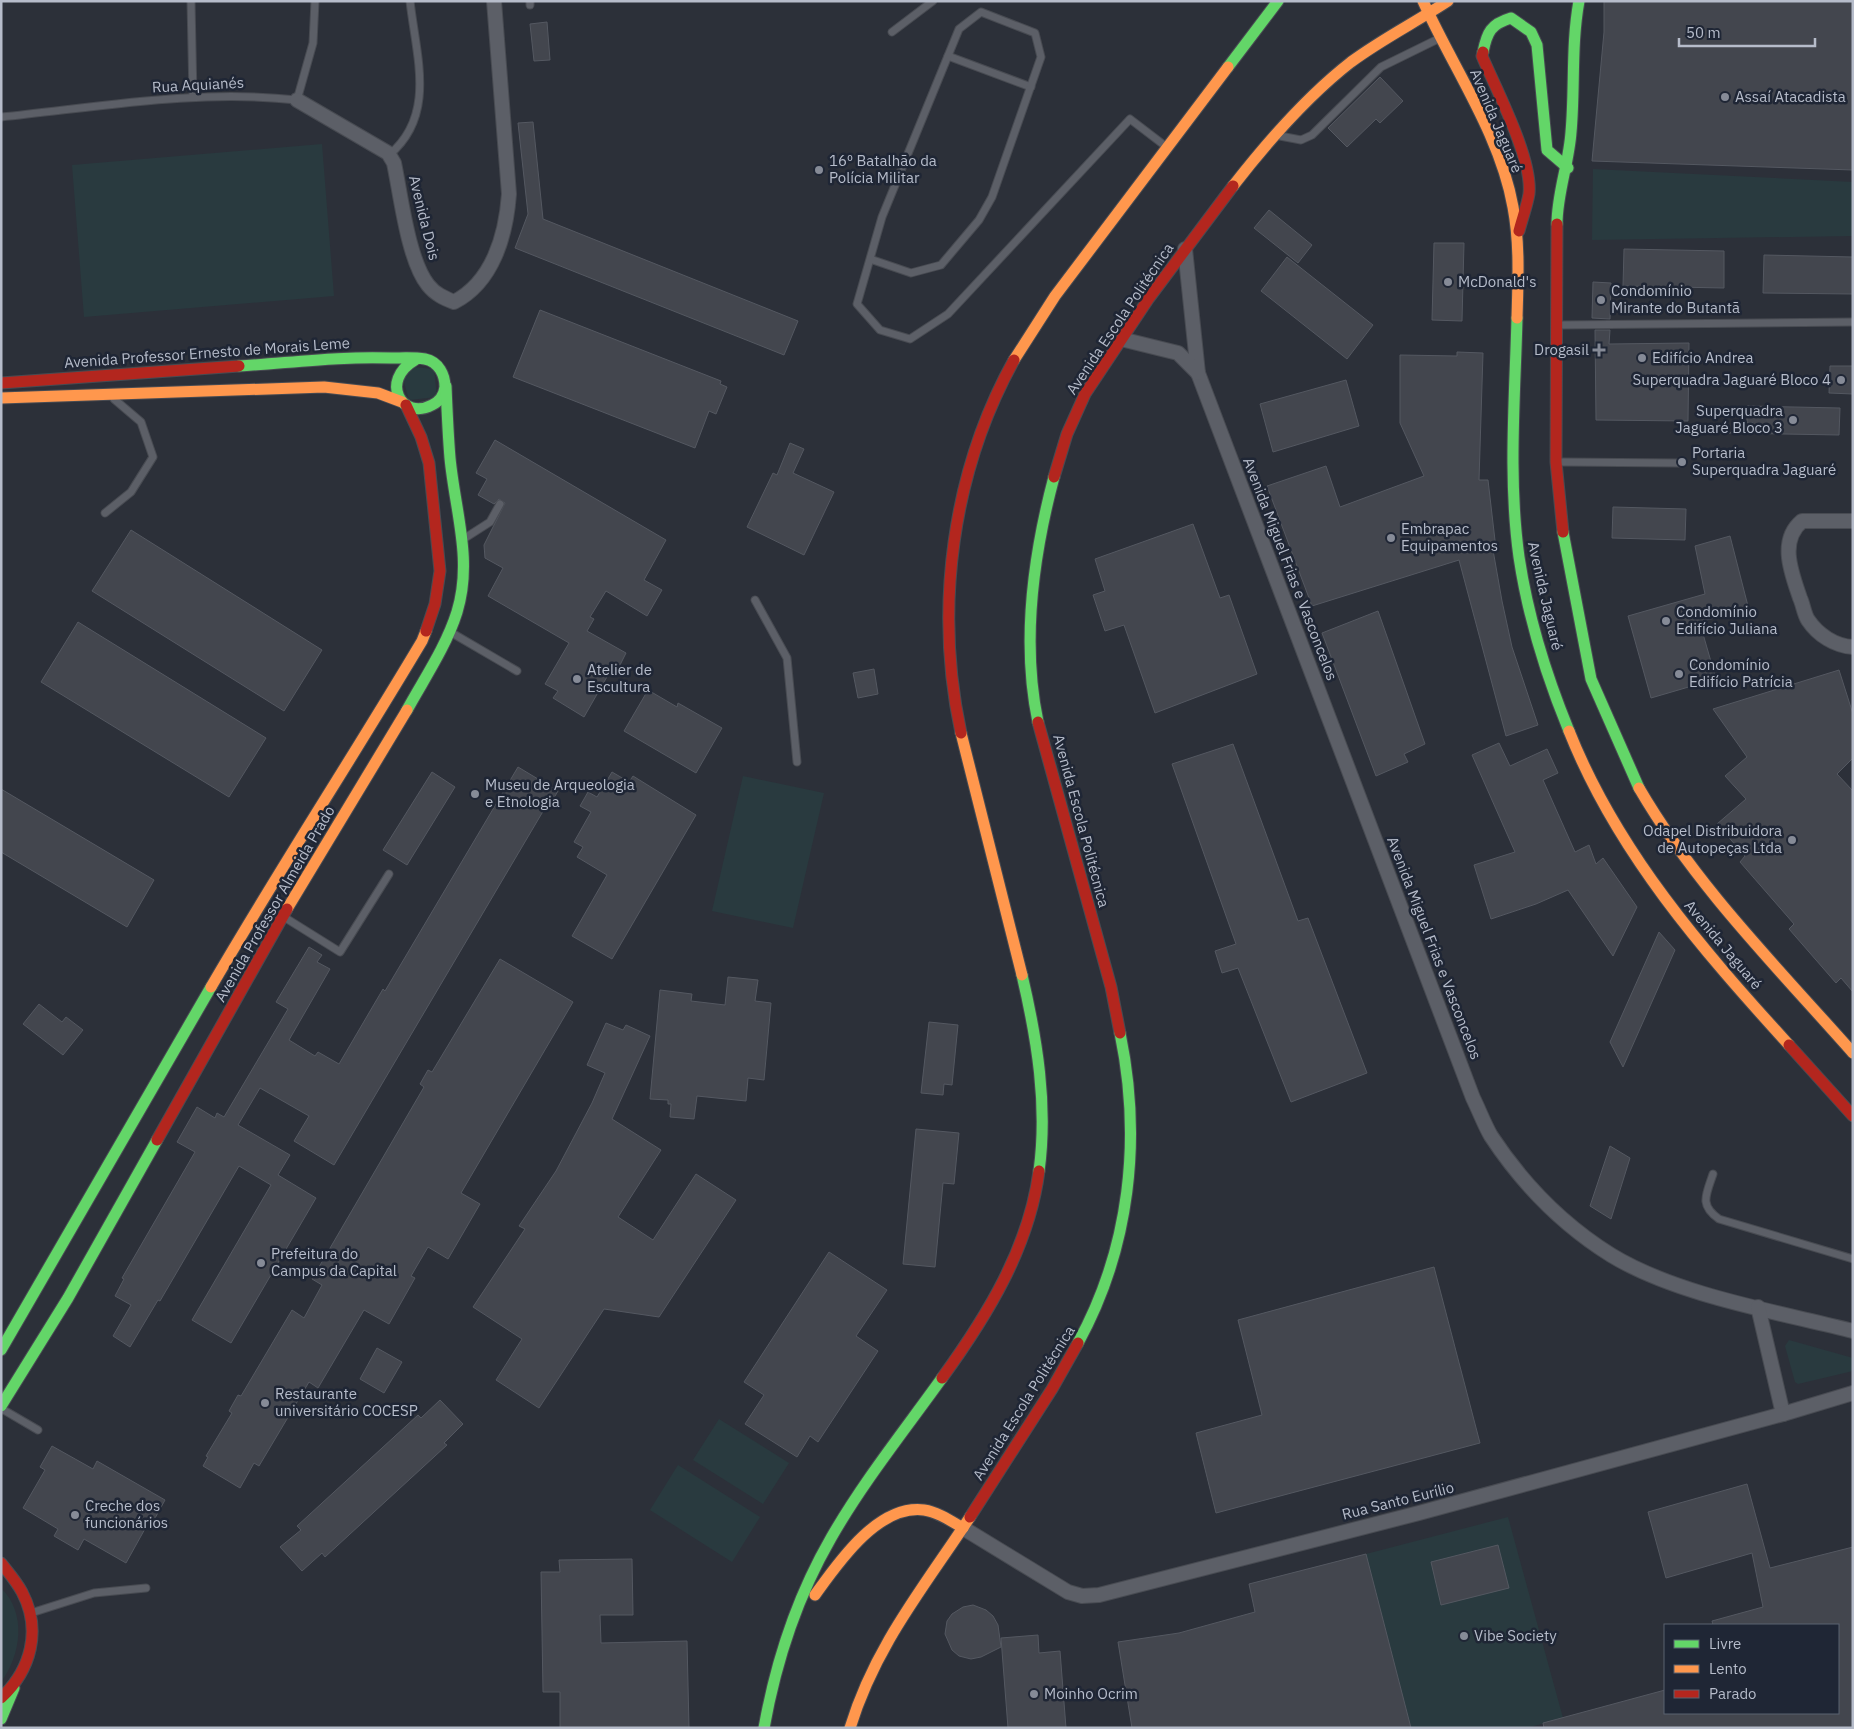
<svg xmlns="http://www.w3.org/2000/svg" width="1854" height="1729" font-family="'IBM Plex Sans',sans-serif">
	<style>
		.green { fill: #293a3f }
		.building { fill: #43464e; stroke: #545861 }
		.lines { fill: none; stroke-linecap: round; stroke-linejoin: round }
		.lane-casing { stroke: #484b52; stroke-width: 9 }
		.street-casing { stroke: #484b52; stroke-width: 16 }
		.fast-casing { stroke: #484b52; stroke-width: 13 }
		.slow-casing { stroke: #484b52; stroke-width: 13 }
		.jam-casing { stroke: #484b52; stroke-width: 13 }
		.lane { stroke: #5c5f67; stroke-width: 7 }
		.street { stroke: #5c5f67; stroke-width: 14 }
		.fast { stroke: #63d668; stroke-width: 11 }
		.slow { stroke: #ff974d; stroke-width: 11 }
		.jam { stroke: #b3261e; stroke-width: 11 }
		.poi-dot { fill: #868b97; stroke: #1f2635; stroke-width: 2 }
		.labels { text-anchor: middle; stroke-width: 5; stroke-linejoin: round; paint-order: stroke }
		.street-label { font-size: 15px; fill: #b6bcca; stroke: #1f2635 }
		.poi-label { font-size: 15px; fill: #b6bcca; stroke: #1f2635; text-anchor: start }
	</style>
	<rect width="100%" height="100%" fill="#2c3039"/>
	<g class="green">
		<path d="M 322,144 L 334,296 L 84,317 L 72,165 Z"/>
		<path d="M 1593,169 L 1853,182 L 1853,236 L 1592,240 Z"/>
		<path d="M 413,367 L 434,369 L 437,397 L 409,400 L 403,379 Z"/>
		<path d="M 743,776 L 824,793 L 793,928 L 712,911 Z"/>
		<path d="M 1789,1340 L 1853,1358 L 1853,1371 L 1798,1384 L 1795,1382 L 1785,1346 Z"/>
		<path d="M 719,1419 L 789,1463 L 763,1504 L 693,1460 Z"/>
		<path d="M 678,1465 L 760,1517 L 732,1562 L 650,1510 Z"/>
		<path d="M 1508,1517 L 1563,1718 L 1527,1728 L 1411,1728 L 1366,1554 Z"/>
		<path d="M 1,1588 C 27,1613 21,1655 1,1682 Z"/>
	</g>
	<g class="building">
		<path d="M 1604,1 L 1853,1 L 1853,170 L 1592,161 L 1604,32 Z"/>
		<path d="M 547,22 L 550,60 L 534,61 L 530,24 Z"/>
		<path d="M 1380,77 L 1403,101 L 1380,123 L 1376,119 L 1347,147 L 1328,128 Z"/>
		<path d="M 533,122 L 543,219 L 798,321 L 784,355 L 515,248 L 528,214 L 518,123 Z"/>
		<path d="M 1269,210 L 1312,245 L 1298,263 L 1254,228 Z"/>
		<path d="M 1434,243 L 1464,243 L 1462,321 L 1432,320 Z"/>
		<path d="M 1624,249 L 1724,251 L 1724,288 L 1623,286 Z"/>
		<path d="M 1764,255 L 1853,257 L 1853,294 L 1763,293 Z"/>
		<path d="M 1287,257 L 1373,325 L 1347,359 L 1261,291 Z"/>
		<path d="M 1593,282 L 1611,283 L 1610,319 L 1592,318 Z"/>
		<path d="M 540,310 L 721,381 L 720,384 L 727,387 L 716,414 L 709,411 L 695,448 L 513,377 Z"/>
		<path d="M 1595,330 L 1610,330 L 1609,344 L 1689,343 L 1688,421 L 1596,420 Z"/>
		<path d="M 1457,352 L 1483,353 L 1479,480 L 1488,480 L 1496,549 L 1493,550 L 1502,601 L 1512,647 L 1538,725 L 1506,736 L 1459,560 L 1312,606 L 1267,486 L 1326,466 L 1340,507 L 1424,476 L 1400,423 L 1400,355 L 1457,356 Z"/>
		<path d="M 1830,366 L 1853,366 L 1853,394 L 1829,393 Z"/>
		<path d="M 1346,380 L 1359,426 L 1273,452 L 1260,404 Z"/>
		<path d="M 1747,406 L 1840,408 L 1839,435 L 1729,433 L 1753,423 L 1747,423 Z"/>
		<path d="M 495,440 L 666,540 L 644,580 L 662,590 L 647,616 L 606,591 L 590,617 L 594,619 L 587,631 L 626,653 L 617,671 L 612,668 L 584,717 L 553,698 L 558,691 L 545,684 L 569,643 L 488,596 L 503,568 L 485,558 L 484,545 L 505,503 L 499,499 L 494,504 L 478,495 L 487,479 L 476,473 Z"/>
		<path d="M 790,443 L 804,449 L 793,473 L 834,492 L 804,555 L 747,527 L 773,473 L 777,475 Z"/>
		<path d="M 1613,507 L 1686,509 L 1685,540 L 1612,538 Z"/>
		<path d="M 1193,524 L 1220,598 L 1229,595 L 1257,674 L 1155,713 L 1124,625 L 1105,631 L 1093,595 L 1105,591 L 1095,559 Z"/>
		<path d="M 131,530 L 322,650 L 284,711 L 92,591 Z"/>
		<path d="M 1730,536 L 1749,610 L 1702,621 L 1703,626 L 1701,627 L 1716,679 L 1651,698 L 1628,616 L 1705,594 L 1695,546 Z"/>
		<path d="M 1378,611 L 1425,744 L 1404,754 L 1408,762 L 1376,776 L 1322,633 Z"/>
		<path d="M 78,622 L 266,738 L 229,797 L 41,682 Z"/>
		<path d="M 874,669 L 878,694 L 858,698 L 853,673 Z"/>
		<path d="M 1839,670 L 1853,714 L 1853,758 L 1837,774 L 1853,791 L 1853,992 L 1841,978 L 1836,983 L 1789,929 L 1794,924 L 1740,862 L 1745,856 L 1717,824 L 1746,799 L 1725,776 L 1747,757 L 1713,709 Z"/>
		<path d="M 648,690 L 677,707 L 678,703 L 722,728 L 696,773 L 624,731 Z"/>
		<path d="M 1499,743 L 1510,766 L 1547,749 L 1558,773 L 1543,780 L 1575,852 L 1589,845 L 1596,864 L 1603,858 L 1637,907 L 1613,956 L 1568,890 L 1536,904 L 1491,919 L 1474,865 L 1515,852 L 1472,755 Z"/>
		<path d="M 1233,744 L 1298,921 L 1308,918 L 1367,1073 L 1291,1102 L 1238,968 L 1222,973 L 1215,951 L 1236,944 L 1172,764 Z"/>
		<path d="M 518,767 L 558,791 L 547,810 L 545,808 L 334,1165 L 294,1141 L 309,1116 L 260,1088 L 238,1125 L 290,1155 L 278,1175 L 316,1198 L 231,1343 L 192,1320 L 271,1185 L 239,1166 L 160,1301 L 158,1300 L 130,1347 L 113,1336 L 131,1305 L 115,1296 L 124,1279 L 122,1278 L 195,1152 L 177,1142 L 197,1107 L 215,1118 L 217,1113 L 224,1117 L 288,1009 L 276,1002 L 309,947 L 322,955 L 317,962 L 330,969 L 289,1040 L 315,1056 L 318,1052 L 339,1064 L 383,989 L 385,991 Z"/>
		<path d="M 432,772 L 455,787 L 407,865 L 383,850 Z"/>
		<path d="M 612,772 L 629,782 L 633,776 L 696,815 L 612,959 L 572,936 L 607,875 L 577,857 L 583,847 L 574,842 L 591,812 L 580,806 L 588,792 L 597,797 Z"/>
		<path d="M 1,789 L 154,880 L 127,927 L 1,852 Z"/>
		<path d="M 1659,932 L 1675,950 L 1623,1067 L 1610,1042 Z"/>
		<path d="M 500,959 L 573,1002 L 461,1193 L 480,1204 L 448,1259 L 428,1247 L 411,1276 L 415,1278 L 389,1324 L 364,1310 L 318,1388 L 309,1382 L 259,1466 L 254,1463 L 240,1488 L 203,1466 L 208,1457 L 206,1456 L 232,1413 L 229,1411 L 238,1395 L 241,1396 L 292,1310 L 304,1318 L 322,1285 L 312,1279 L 424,1087 L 420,1084 L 428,1070 L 432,1072 Z"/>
		<path d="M 728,977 L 758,980 L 755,1001 L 771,1003 L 764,1080 L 748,1078 L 746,1101 L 697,1096 L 694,1119 L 670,1117 L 671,1104 L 668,1104 L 668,1100 L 650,1099 L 660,990 L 692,994 L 691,1001 L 725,1005 Z"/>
		<path d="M 39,1004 L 62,1022 L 66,1017 L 83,1030 L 63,1055 L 23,1024 Z"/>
		<path d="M 929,1022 L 958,1025 L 952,1085 L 944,1084 L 943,1095 L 921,1093 Z"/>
		<path d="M 606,1023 L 623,1030 L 626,1025 L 650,1036 L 612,1119 L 661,1150 L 618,1217 L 653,1240 L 696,1174 L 736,1200 L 659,1317 L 604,1309 L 539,1408 L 496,1380 L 522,1339 L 473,1307 L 525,1229 L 519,1226 L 556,1171 L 592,1103 L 605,1073 L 587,1065 Z"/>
		<path d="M 916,1129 L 959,1133 L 954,1184 L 943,1183 L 935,1267 L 903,1264 Z"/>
		<path d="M 1610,1146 L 1630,1158 L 1611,1219 L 1590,1206 Z"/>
		<path d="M 829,1252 L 887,1290 L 856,1336 L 878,1351 L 818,1442 L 810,1436 L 797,1457 L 745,1424 L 764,1395 L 744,1382 Z"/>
		<path d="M 1434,1267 L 1480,1443 L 1216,1513 L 1196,1433 L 1262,1415 L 1238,1320 Z"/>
		<path d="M 377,1348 L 402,1362 L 384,1393 L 360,1379 Z"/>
		<path d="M 440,1400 L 463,1424 L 444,1443 L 447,1445 L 325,1557 L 322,1553 L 302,1571 L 280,1547 L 301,1530 L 297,1526 L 418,1415 L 421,1418 Z"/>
		<path d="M 52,1446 L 93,1469 L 97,1461 L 165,1500 L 154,1520 L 151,1518 L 126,1563 L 84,1539 L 78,1550 L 54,1536 L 58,1529 L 23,1508 L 45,1470 L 40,1467 Z"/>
		<path d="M 1747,1484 L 1770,1568 L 1853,1547 L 1853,1728 L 1544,1728 L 1543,1723 L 1665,1690 L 1665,1713 L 1838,1713 L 1838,1625 L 1713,1625 L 1712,1621 L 1763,1607 L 1752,1553 L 1666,1578 L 1648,1512 Z"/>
		<path d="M 1498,1545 L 1509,1588 L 1441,1605 L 1431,1562 Z"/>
		<path d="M 1366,1554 L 1411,1728 L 1132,1728 L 1118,1642 L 1179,1633 L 1255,1612 L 1249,1584 Z"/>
		<path d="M 632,1559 L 633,1615 L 600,1615 L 601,1643 L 687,1641 L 689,1728 L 560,1728 L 560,1692 L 543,1692 L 541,1572 L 560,1572 L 559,1560 Z"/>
		<path d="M 973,1605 L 986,1610 L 993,1616 L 998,1625 L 1001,1647 L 981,1657 L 971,1659 L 959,1656 L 952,1650 L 945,1634 L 947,1621 L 952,1614 L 963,1607 Z"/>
		<path d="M 1038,1635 L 1039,1653 L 1060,1651 L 1066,1728 L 1008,1728 L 1001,1638 Z"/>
	</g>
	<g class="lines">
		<g class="lane-casing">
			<g id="lane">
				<path d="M 191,1 L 193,97"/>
				<path d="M 530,1 L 530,5"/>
				<path d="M 892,32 L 933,1"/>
				<path d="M 948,56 L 1031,87"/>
				<path d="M 1,117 C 99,107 198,89 297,100 L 313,43 L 315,1"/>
				<path d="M 1280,136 L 1301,140 L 1312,135 L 1381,67 L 1436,40"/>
				<path d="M 389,155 C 437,115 416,56 410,1"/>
				<path d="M 870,259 L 911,273 L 941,265 L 979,220 L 992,197 L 1041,57 L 1035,33 L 981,12 L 959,29 L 882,217 L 857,304 L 880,330 L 910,339 L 948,314 L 1130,119 L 1164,145"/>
				<path d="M 1561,325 L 1853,322"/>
				<path d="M 1561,462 L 1679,463"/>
				<path d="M 105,513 L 131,492 L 153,457 L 141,422 L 114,399"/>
				<path d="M 465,538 L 490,522 L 500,504"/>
				<path d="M 755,600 L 787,658 L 797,762"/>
				<path d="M 452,633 L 517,671"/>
				<path d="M 284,917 L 340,952 L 389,874"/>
				<path d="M 1713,1174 C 1706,1195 1699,1205 1719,1219 L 1853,1259"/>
				<path d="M 2,1409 L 38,1430"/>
				<path d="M 31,1613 L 94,1593 L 146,1588"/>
			</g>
		</g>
		<g class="street-casing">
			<g id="street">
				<path d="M 297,100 L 388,153 L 394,163 C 401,196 408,260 428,285 C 435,294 444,298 454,302 C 493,282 506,235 509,194 L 494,1"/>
				<path d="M 1185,249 L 1198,373 L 1473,1098 C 1479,1110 1484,1124 1491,1136 C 1522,1183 1563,1225 1611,1255 C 1676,1295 1778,1312 1853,1331"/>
				<path d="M 1121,339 L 1178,353 L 1198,373"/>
				<path d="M 1853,521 L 1802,521 C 1778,541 1792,574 1800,598 C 1803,604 1804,614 1808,620 C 1818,635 1835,646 1853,647"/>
				<path d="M 1758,1307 L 1783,1414"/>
				<path d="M 963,1528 L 1068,1592 L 1082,1596 L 1099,1595 L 1419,1513 L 1783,1414 L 1853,1393"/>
			</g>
		</g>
		<g class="fast-casing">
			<g id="fast">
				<path d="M 1483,52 C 1487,32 1491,24 1511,18 L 1531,32 L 1537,45 L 1547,150 L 1568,168"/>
				<path d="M 1228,67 L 1278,1"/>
				<path d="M 1557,224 C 1557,193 1569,163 1571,132 C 1575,88 1571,45 1579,1"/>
				<path d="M 1517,318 C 1515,397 1508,478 1519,557 C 1528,617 1546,675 1569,731"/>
				<path d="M 239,366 C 289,363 340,356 391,358 C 402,358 414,357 425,359 C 439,362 445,375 445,387 C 444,395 439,402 432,405 C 402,421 379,381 415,360"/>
				<path d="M 1563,532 L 1591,679 L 1639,788"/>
				<path d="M 407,710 C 424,679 446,647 457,612 C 473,560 455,511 450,458 C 448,434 447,410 446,386"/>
				<path d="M 1038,722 C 1021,641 1033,556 1054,477"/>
				<path d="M 1022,975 C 1037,1039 1048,1105 1039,1171"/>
				<path d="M 1078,1343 C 1130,1248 1142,1139 1120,1033"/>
				<path d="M 1,1350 L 211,987"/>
				<path d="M 1,1406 L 68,1298 L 157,1140"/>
				<path d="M 1,1719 L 14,1688"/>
				<path d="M 764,1728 C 776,1661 797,1597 831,1538 C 863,1482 904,1431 942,1378"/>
			</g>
		</g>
		<g class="slow-casing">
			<g id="slow">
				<path d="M 1423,1 C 1453,68 1500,134 1513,207 C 1520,244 1518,281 1517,318"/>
				<path d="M 1233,186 C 1268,141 1306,97 1351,62 C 1382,39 1416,22 1448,1"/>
				<path d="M 1014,360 L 1055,296 L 1228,67"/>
				<path d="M 1,398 L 324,387 L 378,393 L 402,402"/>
				<path d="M 1569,731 C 1617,852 1702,949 1789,1045"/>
				<path d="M 961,733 L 1022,975"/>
				<path d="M 1639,788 C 1696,886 1778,968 1853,1053"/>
				<path d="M 287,909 L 407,710"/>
				<path d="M 211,987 C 279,870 353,757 422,641 L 426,631"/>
				<path d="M 815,1595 C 838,1563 878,1504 924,1510 C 938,1512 951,1521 963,1528"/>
				<path d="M 850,1728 C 875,1646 924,1587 970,1517"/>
			</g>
		</g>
		<g class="jam-casing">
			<g id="jam">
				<path d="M 1483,52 L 1482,56 C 1496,89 1533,159 1529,194 C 1527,206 1522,219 1519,231"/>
				<path d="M 1557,224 L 1556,462 L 1563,532"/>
				<path d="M 1,383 L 239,366"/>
				<path d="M 406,405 L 421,437 L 429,463 L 440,571 L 435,604 L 426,631"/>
				<path d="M 1054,477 L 1067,434 L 1085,394 L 1149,298 L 1233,186"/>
				<path d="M 1038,722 L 1111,987 L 1120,1033"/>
				<path d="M 961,733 C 934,608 952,472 1014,360"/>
				<path d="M 1789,1045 L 1853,1116"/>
				<path d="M 157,1140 L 287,909"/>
				<path d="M 942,1378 C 987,1316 1029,1248 1039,1171"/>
				<path d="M 970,1517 L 1052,1389 L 1078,1343"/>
				<path d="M 1,1563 C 8,1572 16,1581 22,1592 C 42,1630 31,1670 1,1698"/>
			</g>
		</g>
		<use href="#lane" class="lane"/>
		<use href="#street" class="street"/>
		<use href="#fast" class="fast"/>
		<use href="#slow" class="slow"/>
		<use href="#jam" class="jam"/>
	</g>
	<g class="poi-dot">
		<circle cx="1725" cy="97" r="5"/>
		<circle cx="819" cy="170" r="5"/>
		<circle cx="1448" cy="282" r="5"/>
		<circle cx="1601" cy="300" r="5"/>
		<path d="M1596.5 342.5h5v5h5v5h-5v5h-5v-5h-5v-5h5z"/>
		<circle cx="1642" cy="358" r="5"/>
		<circle cx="1841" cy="380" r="5"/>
		<circle cx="1793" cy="420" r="5"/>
		<circle cx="1682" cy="462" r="5"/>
		<circle cx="1391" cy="538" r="5"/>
		<circle cx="1666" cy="621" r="5"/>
		<circle cx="1679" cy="674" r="5"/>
		<circle cx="577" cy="679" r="5"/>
		<circle cx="475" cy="794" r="5"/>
		<circle cx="1792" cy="840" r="5"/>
		<circle cx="261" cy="1263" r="5"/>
		<circle cx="265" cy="1403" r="5"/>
		<circle cx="75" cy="1515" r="5"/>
		<circle cx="1464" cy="1636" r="5"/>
		<circle cx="1034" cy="1694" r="5"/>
	</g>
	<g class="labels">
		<g class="street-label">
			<text transform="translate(198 85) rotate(-3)" y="5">Rua Aquianés</text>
			<text transform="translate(1496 121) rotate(67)" y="5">Avenida Jaguaré</text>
			<text transform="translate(424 218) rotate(76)" y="5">Avenida Dois</text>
			<text transform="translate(1120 319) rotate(-56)" y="5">Avenida Escola Politécnica</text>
			<text transform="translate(207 353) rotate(-4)" y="5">Avenida Professor Ernesto de Morais Leme</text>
			<text transform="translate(1290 569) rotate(69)" y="5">Avenida Miguel Frias e Vasconcelos</text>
			<text transform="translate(1545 596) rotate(77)" y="5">Avenida Jaguaré</text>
			<text transform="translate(1081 821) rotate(75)" y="5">Avenida Escola Politécnica</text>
			<text transform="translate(275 904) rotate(-60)" y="5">Avenida Professor Almeida Prado</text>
			<text transform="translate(1723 945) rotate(50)" y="5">Avenida Jaguaré</text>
			<text transform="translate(1434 948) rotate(69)" y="5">Avenida Miguel Frias e Vasconcelos</text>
			<text transform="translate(1024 1403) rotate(-58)" y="5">Avenida Escola Politécnica</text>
			<text transform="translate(1398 1501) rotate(-14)" y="5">Rua Santo Eurílio</text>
		</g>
		<g class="poi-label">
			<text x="1735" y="102">Assaí Atacadista</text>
			<text x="829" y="166">16º Batalhão da<tspan x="829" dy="17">Polícia Militar</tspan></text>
			<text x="1458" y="287">McDonald's</text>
			<text x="1611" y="296">Condomínio<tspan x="1611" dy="17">Mirante do Butantã</tspan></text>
			<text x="1589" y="355" text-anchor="end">Drogasil</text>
			<text x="1652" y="363">Edifício Andrea</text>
			<text x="1831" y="385" text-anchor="end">Superquadra Jaguaré Bloco 4</text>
			<text x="1783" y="416" text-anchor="end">Superquadra<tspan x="1783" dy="17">Jaguaré Bloco 3</tspan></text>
			<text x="1692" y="458">Portaria<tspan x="1692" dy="17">Superquadra Jaguaré</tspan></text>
			<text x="1401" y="534">Embrapac<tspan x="1401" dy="17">Equipamentos</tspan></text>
			<text x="1676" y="617">Condomínio<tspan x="1676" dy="17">Edifício Juliana</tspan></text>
			<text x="1689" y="670">Condomínio<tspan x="1689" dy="17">Edifício Patrícia</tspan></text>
			<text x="587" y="675">Atelier de<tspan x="587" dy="17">Escultura</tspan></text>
			<text x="485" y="790">Museu de Arqueologia<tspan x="485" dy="17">e Etnologia</tspan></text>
			<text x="1782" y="836" text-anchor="end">Odapel Distribuidora<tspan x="1782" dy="17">de Autopeças Ltda</tspan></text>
			<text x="271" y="1259">Prefeitura do<tspan x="271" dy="17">Campus da Capital</tspan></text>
			<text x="275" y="1399">Restaurante<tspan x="275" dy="17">universitário COCESP</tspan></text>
			<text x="85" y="1511">Creche dos<tspan x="85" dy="17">funcionários</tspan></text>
			<text x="1474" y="1641">Vibe Society</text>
			<text x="1044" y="1699">Moinho Ocrim</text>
		</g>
	</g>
	<rect width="1854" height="1729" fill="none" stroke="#b6bcca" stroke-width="5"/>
	<rect x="1664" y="1624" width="175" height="90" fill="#1f2635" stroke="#5b6271"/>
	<rect x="1674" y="1640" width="25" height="8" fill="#63d668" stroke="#5b6271"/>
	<text x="1709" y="1649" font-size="15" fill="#b6bcca">Livre</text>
	<rect x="1674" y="1665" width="25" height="8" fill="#ff974d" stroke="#5b6271"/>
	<text x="1709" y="1674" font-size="15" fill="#b6bcca">Lento</text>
	<rect x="1674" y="1690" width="25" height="8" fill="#b3261e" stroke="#5b6271"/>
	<text x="1709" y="1699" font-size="15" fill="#b6bcca">Parado</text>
	<path d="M1679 38v8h136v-8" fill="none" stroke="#b6bcca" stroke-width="2.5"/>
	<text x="1686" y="38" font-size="15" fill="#b6bcca" stroke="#1f2635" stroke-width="4" paint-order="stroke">50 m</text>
</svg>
